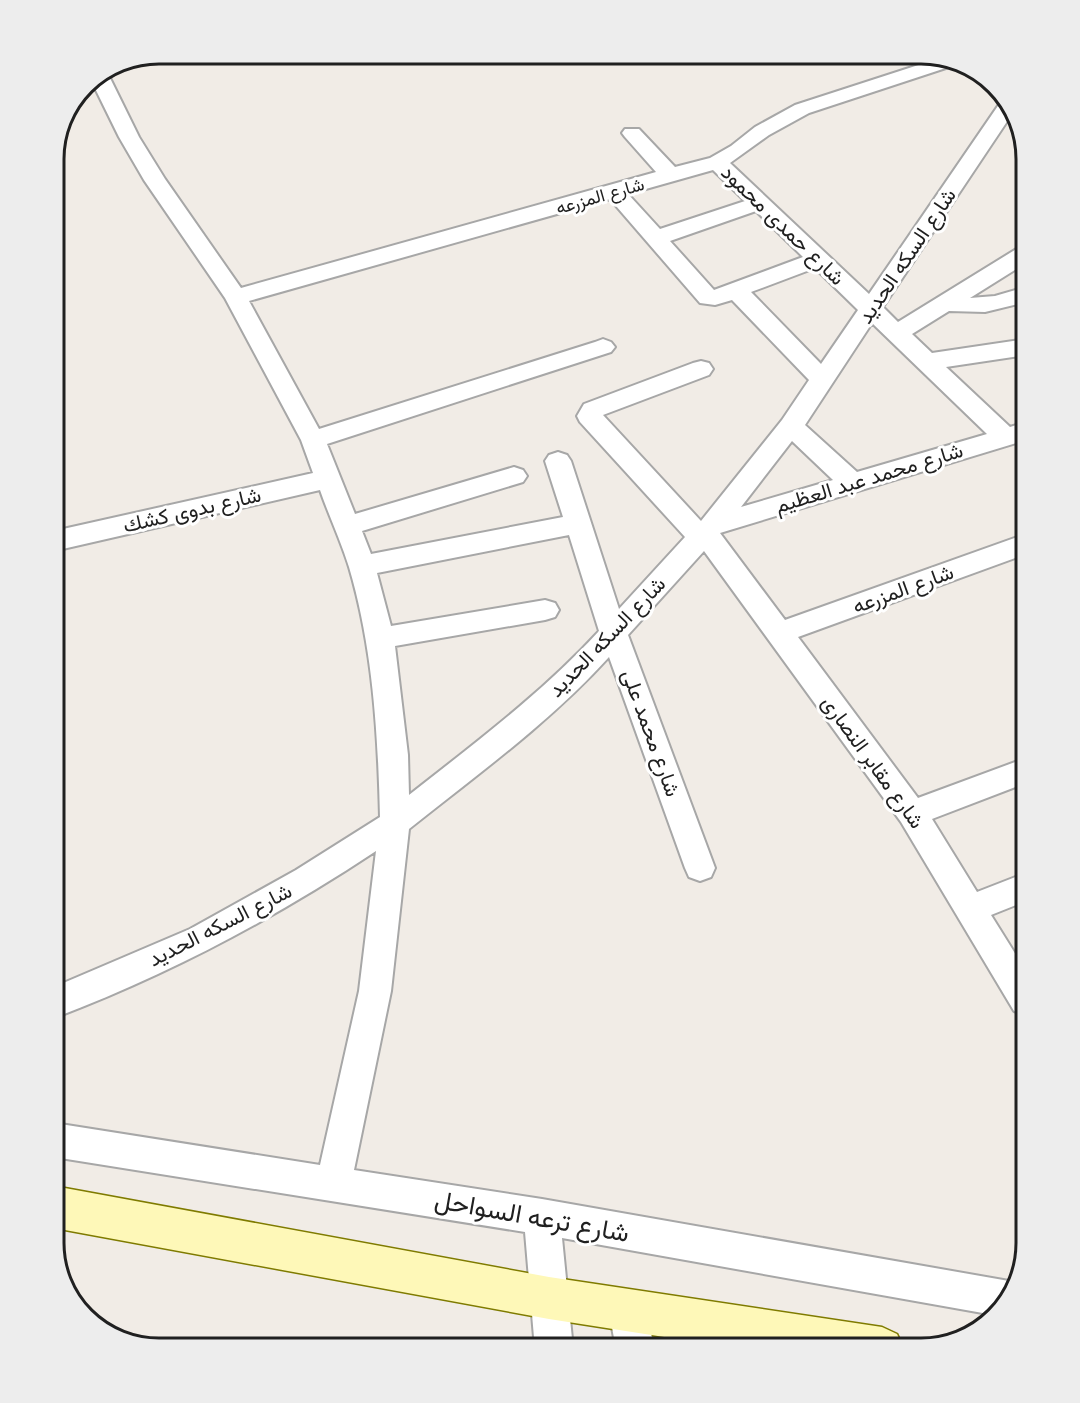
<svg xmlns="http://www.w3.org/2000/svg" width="1080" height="1403" font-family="Montserrat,Vazirmatn,sans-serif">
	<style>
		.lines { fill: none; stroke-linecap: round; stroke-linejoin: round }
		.street-casing { stroke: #a7a7a7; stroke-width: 4 }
		.secondary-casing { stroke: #7f7b00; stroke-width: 3 }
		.street { fill: #fff; fill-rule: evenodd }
		.secondary { fill: #fef8b8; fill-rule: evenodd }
		.labels { text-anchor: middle; stroke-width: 6; stroke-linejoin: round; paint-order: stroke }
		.far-street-label { font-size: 18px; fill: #202020; stroke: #fff }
		.street-label { font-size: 21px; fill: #202020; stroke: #fff }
		.near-street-label { font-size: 26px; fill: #202020; stroke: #fff }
		.rim { fill: none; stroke: #202020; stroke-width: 3 }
	</style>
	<rect width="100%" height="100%" fill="#f1ece6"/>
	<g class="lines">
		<g class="street-casing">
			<g id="street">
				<path d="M 940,58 L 958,64 L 809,113 L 769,135 L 730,163 L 869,294 L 1002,100 L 1006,99 L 1012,114 L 883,307 L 898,322 L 1018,248 L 1026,246 L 1026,263 L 970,298 L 995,296 L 1026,287 L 1026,302 L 985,312 L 949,311 L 912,334 L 932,353 L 1026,339 L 1026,355 L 946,367 L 1010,427 L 1026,422 L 1026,440 L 720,533 L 785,620 L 1026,534 L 1026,554 L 798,637 L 918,798 L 1026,758 L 1026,783 L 932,819 L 977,892 L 1026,873 L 1026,901 L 991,915 L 1026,971 L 1026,1015 L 1014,1011 L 901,822 L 704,551 L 628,635 L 715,868 L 711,877 L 700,881 L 689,877 L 685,868 L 609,657 C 550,722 478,774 409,829 L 391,991 L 354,1170 L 542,1199 L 1009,1281 L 1015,1283 L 1012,1296 L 994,1315 L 562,1238 L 573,1349 L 535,1349 L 525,1232 L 54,1157 L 54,1123 L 320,1165 L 359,991 L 376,851 C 275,918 168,975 54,1018 L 54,987 L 190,929 L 296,870 L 380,817 C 378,733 373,648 349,567 C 341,541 329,516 320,490 L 54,551 L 54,531 L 313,473 L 301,440 L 225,298 L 144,180 L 119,137 L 91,80 L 108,74 L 139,137 L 165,179 L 241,288 L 656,172 L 625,137 L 622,133 L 625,129 L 639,129 L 675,167 L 710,158 L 731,146 L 755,127 L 795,105 ZM 713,170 L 745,201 L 660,229 L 628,194 ZM 610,199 L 700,303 L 715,305 L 732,300 L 809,380 L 782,420 L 701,521 L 603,415 L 709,375 L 713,369 L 709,363 L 701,361 L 693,363 L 584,404 L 577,416 L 580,422 L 685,537 L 619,609 L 571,461 L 567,455 L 558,452 L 549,455 L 545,461 L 563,517 L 371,554 L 362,531 L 523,482 L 527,476 L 523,470 L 514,467 L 355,514 L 327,444 L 611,352 L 615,347 L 611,342 L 603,339 L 595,342 L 319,429 L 249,301 ZM 756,211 L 803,257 L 714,290 L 670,241 ZM 815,268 L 858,310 L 821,364 L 751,292 ZM 872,323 L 987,434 L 857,472 L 805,425 ZM 792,441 L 833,480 L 741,507 ZM 569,535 L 599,631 C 542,693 475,743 409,795 L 408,755 L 395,646 L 545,620 L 555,617 L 559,610 L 555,603 L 545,600 L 391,626 L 377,573 Z"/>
				<path d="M 628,1292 L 641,1298 L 647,1311 L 654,1349 L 616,1349 L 609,1311 L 615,1298 Z"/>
			</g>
		</g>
		<g class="secondary-casing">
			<path id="secondary" d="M 54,1186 L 549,1277 L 882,1327 L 897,1334 L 904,1349 L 741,1349 L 549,1319 L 54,1228 Z"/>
		</g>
		<use href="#street" class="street"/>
		<use href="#secondary" class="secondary"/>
	</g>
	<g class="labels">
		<g class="far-street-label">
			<text transform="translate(600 196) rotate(-16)" y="6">شارع المزرعه</text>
		</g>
		<g class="street-label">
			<text transform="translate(783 225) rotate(44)" y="7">شارع حمدى محمود</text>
			<text transform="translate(907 256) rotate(-56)" y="7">شارع السكه الحديد</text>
			<text transform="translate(869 478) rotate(-17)" y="7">شارع محمد عبد العظيم</text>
			<text transform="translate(192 510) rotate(-13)" y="7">شارع بدوى كشك</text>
			<text transform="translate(903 589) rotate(-20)" y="7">شارع المزرعه</text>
			<text transform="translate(607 637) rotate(-46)" y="7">شارع السكه الحديد</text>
			<text transform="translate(651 733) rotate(70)" y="7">شارع محمد على</text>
			<text transform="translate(873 762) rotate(54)" y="7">شارع مقابر النصارى</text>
			<text transform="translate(220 925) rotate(-27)" y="7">شارع السكه الحديد</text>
		</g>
		<g class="near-street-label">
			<text transform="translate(532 1216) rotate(10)" y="9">شارع ترعه السواحل</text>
		</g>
	</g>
	<path d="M0 0H1080V1403H0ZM159 64H921A95 95 0 0 1 1016 159V1243A95 95 0 0 1 921 1338H159A95 95 0 0 1 64 1243V159A95 95 0 0 1 159 64Z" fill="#ededed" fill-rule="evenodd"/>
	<path class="rim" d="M159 64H921A95 95 0 0 1 1016 159V1243A95 95 0 0 1 921 1338H159A95 95 0 0 1 64 1243V159A95 95 0 0 1 159 64Z"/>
</svg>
